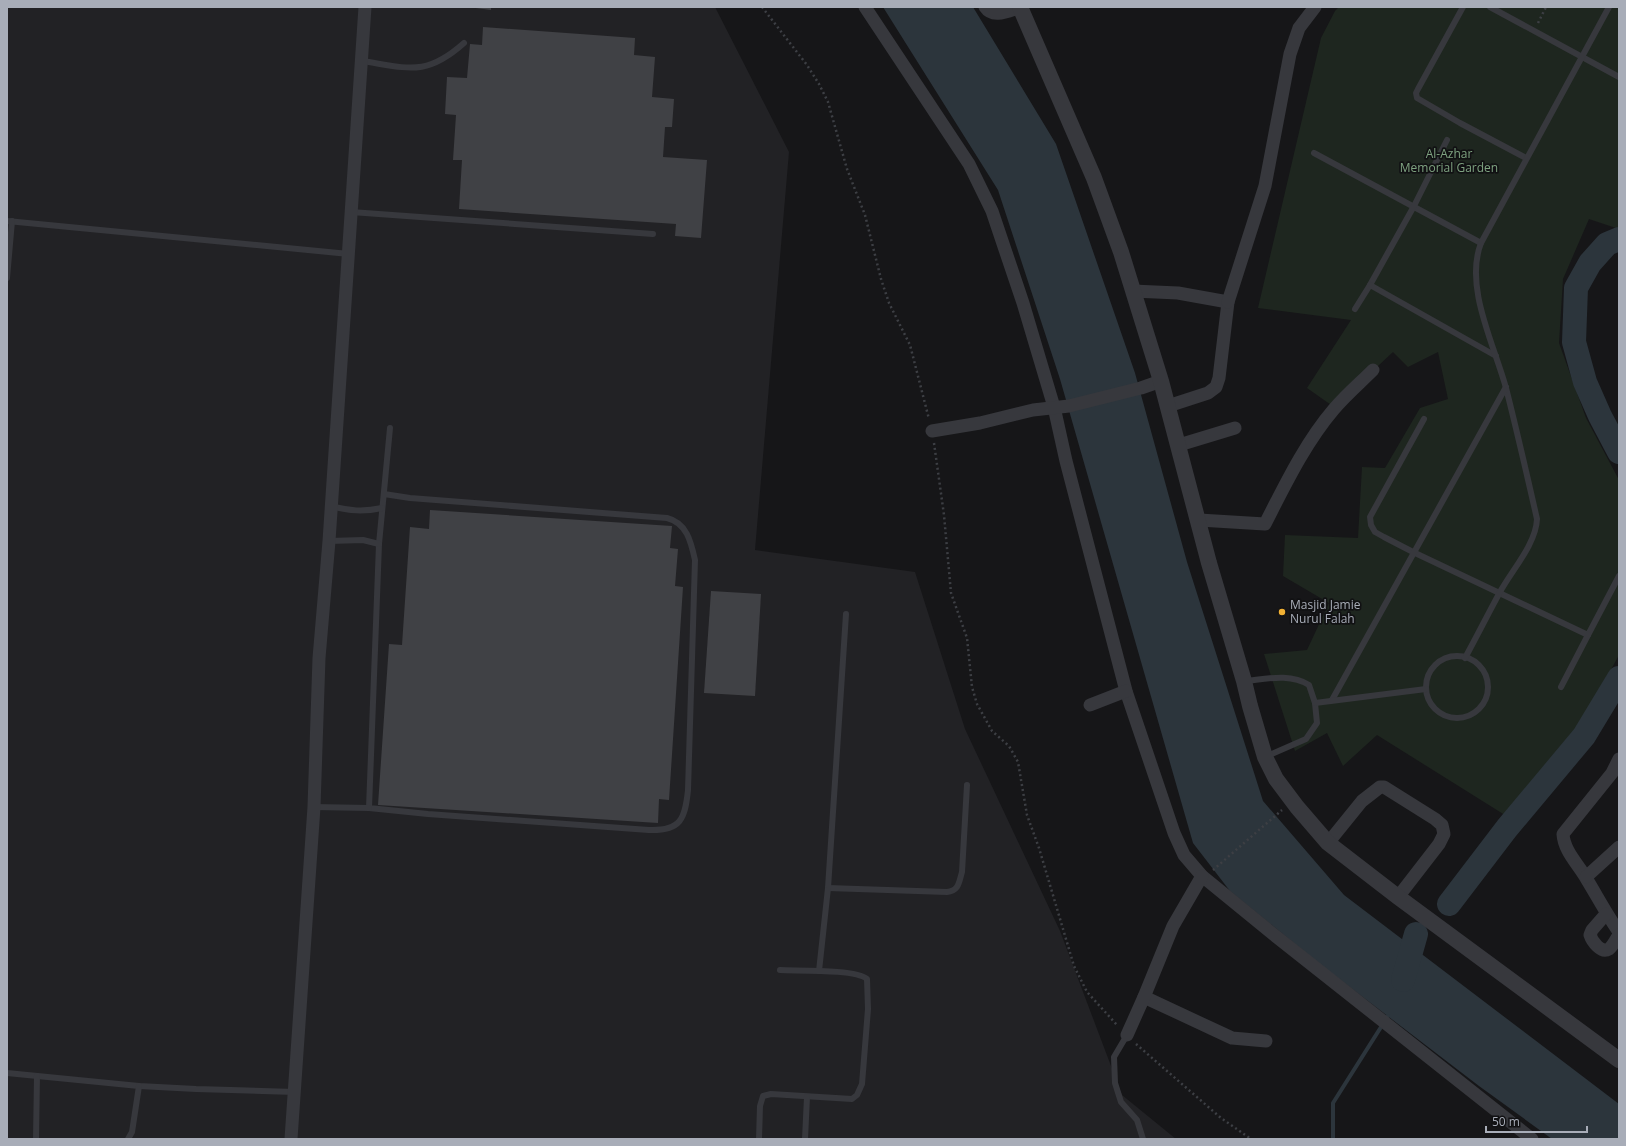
<svg xmlns="http://www.w3.org/2000/svg" width="1626" height="1146" font-family="'Open Sans',sans-serif">
	<style>
		.built { fill: #222225 }
		.green { fill: #1e261f }
		.water { fill: #2c353c }
		.lines { fill: none; stroke-linecap: round; stroke-linejoin: round }
		.stream { stroke: #2c353c; stroke-width: 4 }
		.river { stroke: #2c353c; stroke-width: 24 }
		.building { fill: #404145 }
		.path { stroke: #3d3f44; stroke-width: 2.5; stroke-dasharray: 2 3; stroke-linecap: butt }
		.service { stroke: #37383d; stroke-width: 6 }
		.minor { stroke: #37383d; stroke-width: 13 }
		.tertiary { stroke: #37383d; stroke-width: 16 }
		.poi-dot { fill: #f2b134; stroke: #111113; stroke-width: 1.5 }
		.labels { text-anchor: middle; stroke-width: 3.5; stroke-linejoin: round; paint-order: stroke }
		.park-label { font-size: 12px; fill: #7fa381; stroke: #111113 }
		.poi-label { font-size: 12px; fill: #a8adb8; stroke: #111113; text-anchor: start }
	</style>
	<rect width="100%" height="100%" fill="#161618"/>
	<path class="built" d="M 7,7 L 715,7 L 789,152 L 755,550 L 915,572 L 965,729 L 1060,931 L 1122,1095 L 1176,1139 L 7,1139 Z"/>
	<path class="green" d="M 1339,7 L 1619,7 L 1619,229 L 1589,219 L 1563,279 L 1559,343 L 1586,418 L 1619,480 L 1619,655 L 1575,735 L 1516,822 L 1377,735 L 1343,766 L 1327,733 L 1295,751 L 1264,654 L 1307,650 L 1329,603 L 1283,576 L 1285,535 L 1358,538 L 1362,467 L 1385,468 L 1420,408 L 1448,399 L 1438,352 L 1408,367 L 1393,352 L 1334,407 L 1307,388 L 1351,320 L 1258,308 L 1321,38 L 1335,11 Z"/>
	<path class="water" d="M 883,7 L 973,7 L 1056,144 L 1135,373 L 1187,562 L 1263,801 L 1344,895 L 1619,1104 L 1619,1139 L 1552,1139 L 1479,1086 L 1321,965 L 1230,891 L 1193,843 L 1060,379 L 998,190 Z"/>
	<g class="lines">
		<path class="stream" d="M 1333,1139 L 1333,1103 L 1388,1016"/>
		<g class="river">
			<path d="M 1619,239 L 1607,244 L 1590,263 L 1576,288 L 1574,342 L 1585,382 L 1600,416 L 1619,452"/>
			<path d="M 1449,904 L 1507,828 L 1584,736 L 1619,678"/>
			<path d="M 1403,980 L 1416,934"/>
		</g>
	</g>
	<g class="building">
		<path d="M 468,7 L 491,7 L 491,10 Z"/>
		<path d="M 483,27 L 635,38 L 634,55 L 655,57 L 652,97 L 674,99 L 672,127 L 665,127 L 663,157 L 707,160 L 701,238 L 675,236 L 676,224 L 459,209 L 462,160 L 453,160 L 456,115 L 445,114 L 447,77 L 467,78 L 470,44 L 482,45 Z"/>
		<path d="M 430,510 L 672,526 L 670,548 L 678,549 L 675,586 L 683,587 L 669,800 L 659,799 L 658,823 L 378,805 L 389,644 L 402,645 L 410,527 L 429,529 Z"/>
		<path d="M 711,591 L 761,594 L 755,696 L 704,693 Z"/>
	</g>
	<g class="lines">
		<g class="path">
			<path d="M 762,7 L 807,65 L 819,84 L 828,102 L 847,169 L 865,215 L 881,279 L 889,303 L 910,345 L 929,419"/>
			<path d="M 1538,23 L 1546,7"/>
			<path d="M 934,443 L 944,515 L 951,593 L 967,638 L 972,687 L 977,704 L 992,731 L 1009,746 L 1018,762 L 1027,815 L 1039,848 L 1074,966 L 1087,992 L 1117,1025"/>
			<path d="M 1213,870 L 1282,810"/>
			<path d="M 1136,1044 L 1221,1118 L 1251,1139"/>
		</g>
		<g class="service">
			<path d="M 1463,7 L 1418,89 L 1416,93 L 1417,98 L 1460,123 L 1526,158"/>
			<path d="M 1490,7 L 1619,77"/>
			<path d="M 362,61 C 408,68 426,77 464,43"/>
			<path d="M 1314,153 L 1481,243"/>
			<path d="M 351,212 L 653,234"/>
			<path d="M 7,221 L 349,254"/>
			<path d="M 7,278 L 12,221"/>
			<path d="M 1370,285 L 1414,206 L 1447,140"/>
			<path d="M 1355,309 L 1370,285 L 1496,356"/>
			<path d="M 1424,419 L 1370,517 L 1371,525 L 1375,532 L 1384,537 L 1413,552 L 1588,635 L 1619,576"/>
			<path d="M 384,494 L 410,498 L 667,518 C 687,523 691,542 695,560 L 688,790 C 685,819 681,831 649,830 L 428,814 L 369,808 L 379,544 L 390,428"/>
			<path d="M 331,506 C 350,511 363,512 382,508"/>
			<path d="M 329,541 L 363,540 L 379,544"/>
			<circle cx="1457" cy="687" r="31"/>
			<path d="M 1465,658 C 1477,636 1488,614 1500,592 C 1512,570 1536,544 1537,519 C 1527,475 1517,431 1506,388 C 1494,344 1464,287 1481,243 L 1609,7"/>
			<path d="M 1245,681 C 1266,679 1290,673 1309,685 L 1315,703 L 1317,723 L 1306,739 L 1265,757"/>
			<path d="M 1561,687 L 1588,635"/>
			<path d="M 1332,700 L 1506,387"/>
			<path d="M 1315,703 L 1426,689"/>
			<path d="M 314,807 L 369,808"/>
			<path d="M 828,888 L 947,892 C 959,891 959,882 962,872 L 967,785"/>
			<path d="M 819,971 L 828,888 L 846,614"/>
			<path d="M 1127,1035 L 1114,1057 L 1115,1083 L 1121,1102 L 1137,1120 L 1143,1139"/>
			<path d="M 7,1073 L 139,1086 L 196,1089 L 295,1092"/>
			<path d="M 36,1139 L 37,1076"/>
			<path d="M 128,1139 L 132,1132 L 139,1086"/>
			<path d="M 759,1139 L 760,1106 L 763,1096 L 771,1094 L 852,1099 L 857,1095 L 862,1084 L 868,1009 L 867,979 C 856,969 797,971 780,970"/>
			<path d="M 805,1139 L 807,1097"/>
		</g>
		<g class="minor">
			<path d="M 865,7 L 969,164 L 992,211 L 1023,303 L 1054,407 L 1066,461 L 1126,691 L 1174,833 L 1184,855 L 1202,876 L 1273,934 L 1532,1139"/>
			<path d="M 985,7 C 993,19 1008,11 1021,7"/>
			<path d="M 1133,291 L 1178,293 L 1228,302 L 1219,378 L 1216,387 L 1208,393 L 1168,406"/>
			<path d="M 1228,302 L 1265,186 L 1290,54 L 1299,28 L 1315,7"/>
			<path d="M 932,431 L 980,423 L 1033,410 L 1069,406 L 1141,388 L 1161,381"/>
			<path d="M 1179,445 L 1235,428"/>
			<path d="M 1199,520 L 1265,524 C 1285,485 1305,443 1334,409 C 1346,395 1360,383 1373,370"/>
			<path d="M 1090,705 L 1126,691"/>
			<path d="M 1619,759 L 1612,773 L 1563,834 C 1564,851 1578,864 1586,878 C 1597,896 1607,915 1619,932"/>
			<path d="M 1328,843 L 1362,801 L 1380,787 L 1384,787 L 1435,819 L 1442,825 L 1444,834 L 1439,844 L 1398,897"/>
			<path d="M 1586,877 L 1619,847"/>
			<path d="M 1606,914 L 1592,930 L 1590,935 C 1592,941 1601,954 1609,949 C 1613,946 1616,939 1619,935"/>
			<path d="M 1144,997 L 1232,1038 L 1266,1041"/>
			<path d="M 1127,1035 L 1144,997 L 1173,926 L 1202,876"/>
			<path d="M 291,1139 L 314,807 L 319,658 L 329,541 L 365,7"/>
		</g>
		<path class="tertiary" d="M 1020,7 L 1094,178 L 1121,252 L 1161,381 L 1209,563 L 1244,681 L 1250,706 L 1265,757 L 1276,779 L 1297,807 L 1328,843 L 1398,897 L 1619,1060"/>
	</g>
	<circle class="poi-dot" cx="1282" cy="612" r="4"/>
	<g class="labels">
		<g class="park-label">
			<text x="1449" y="158">Al-Azhar<tspan x="1449" dy="14">Memorial Garden</tspan></text>
		</g>
		<g class="poi-label">
			<text x="1290" y="609">Masjid Jamie<tspan x="1290" dy="14">Nurul Falah</tspan></text>
		</g>
	</g>
	<rect width="1626" height="1146" fill="none" stroke="#a8adb8" stroke-width="16"/>
	<path d="M1486 1126v6h101v-6" fill="none" stroke="#a8adb8" stroke-width="2"/>
	<text x="1492" y="1126" font-size="12" fill="#a8adb8" stroke="#111113" stroke-width="3" paint-order="stroke">50 m</text>
</svg>
